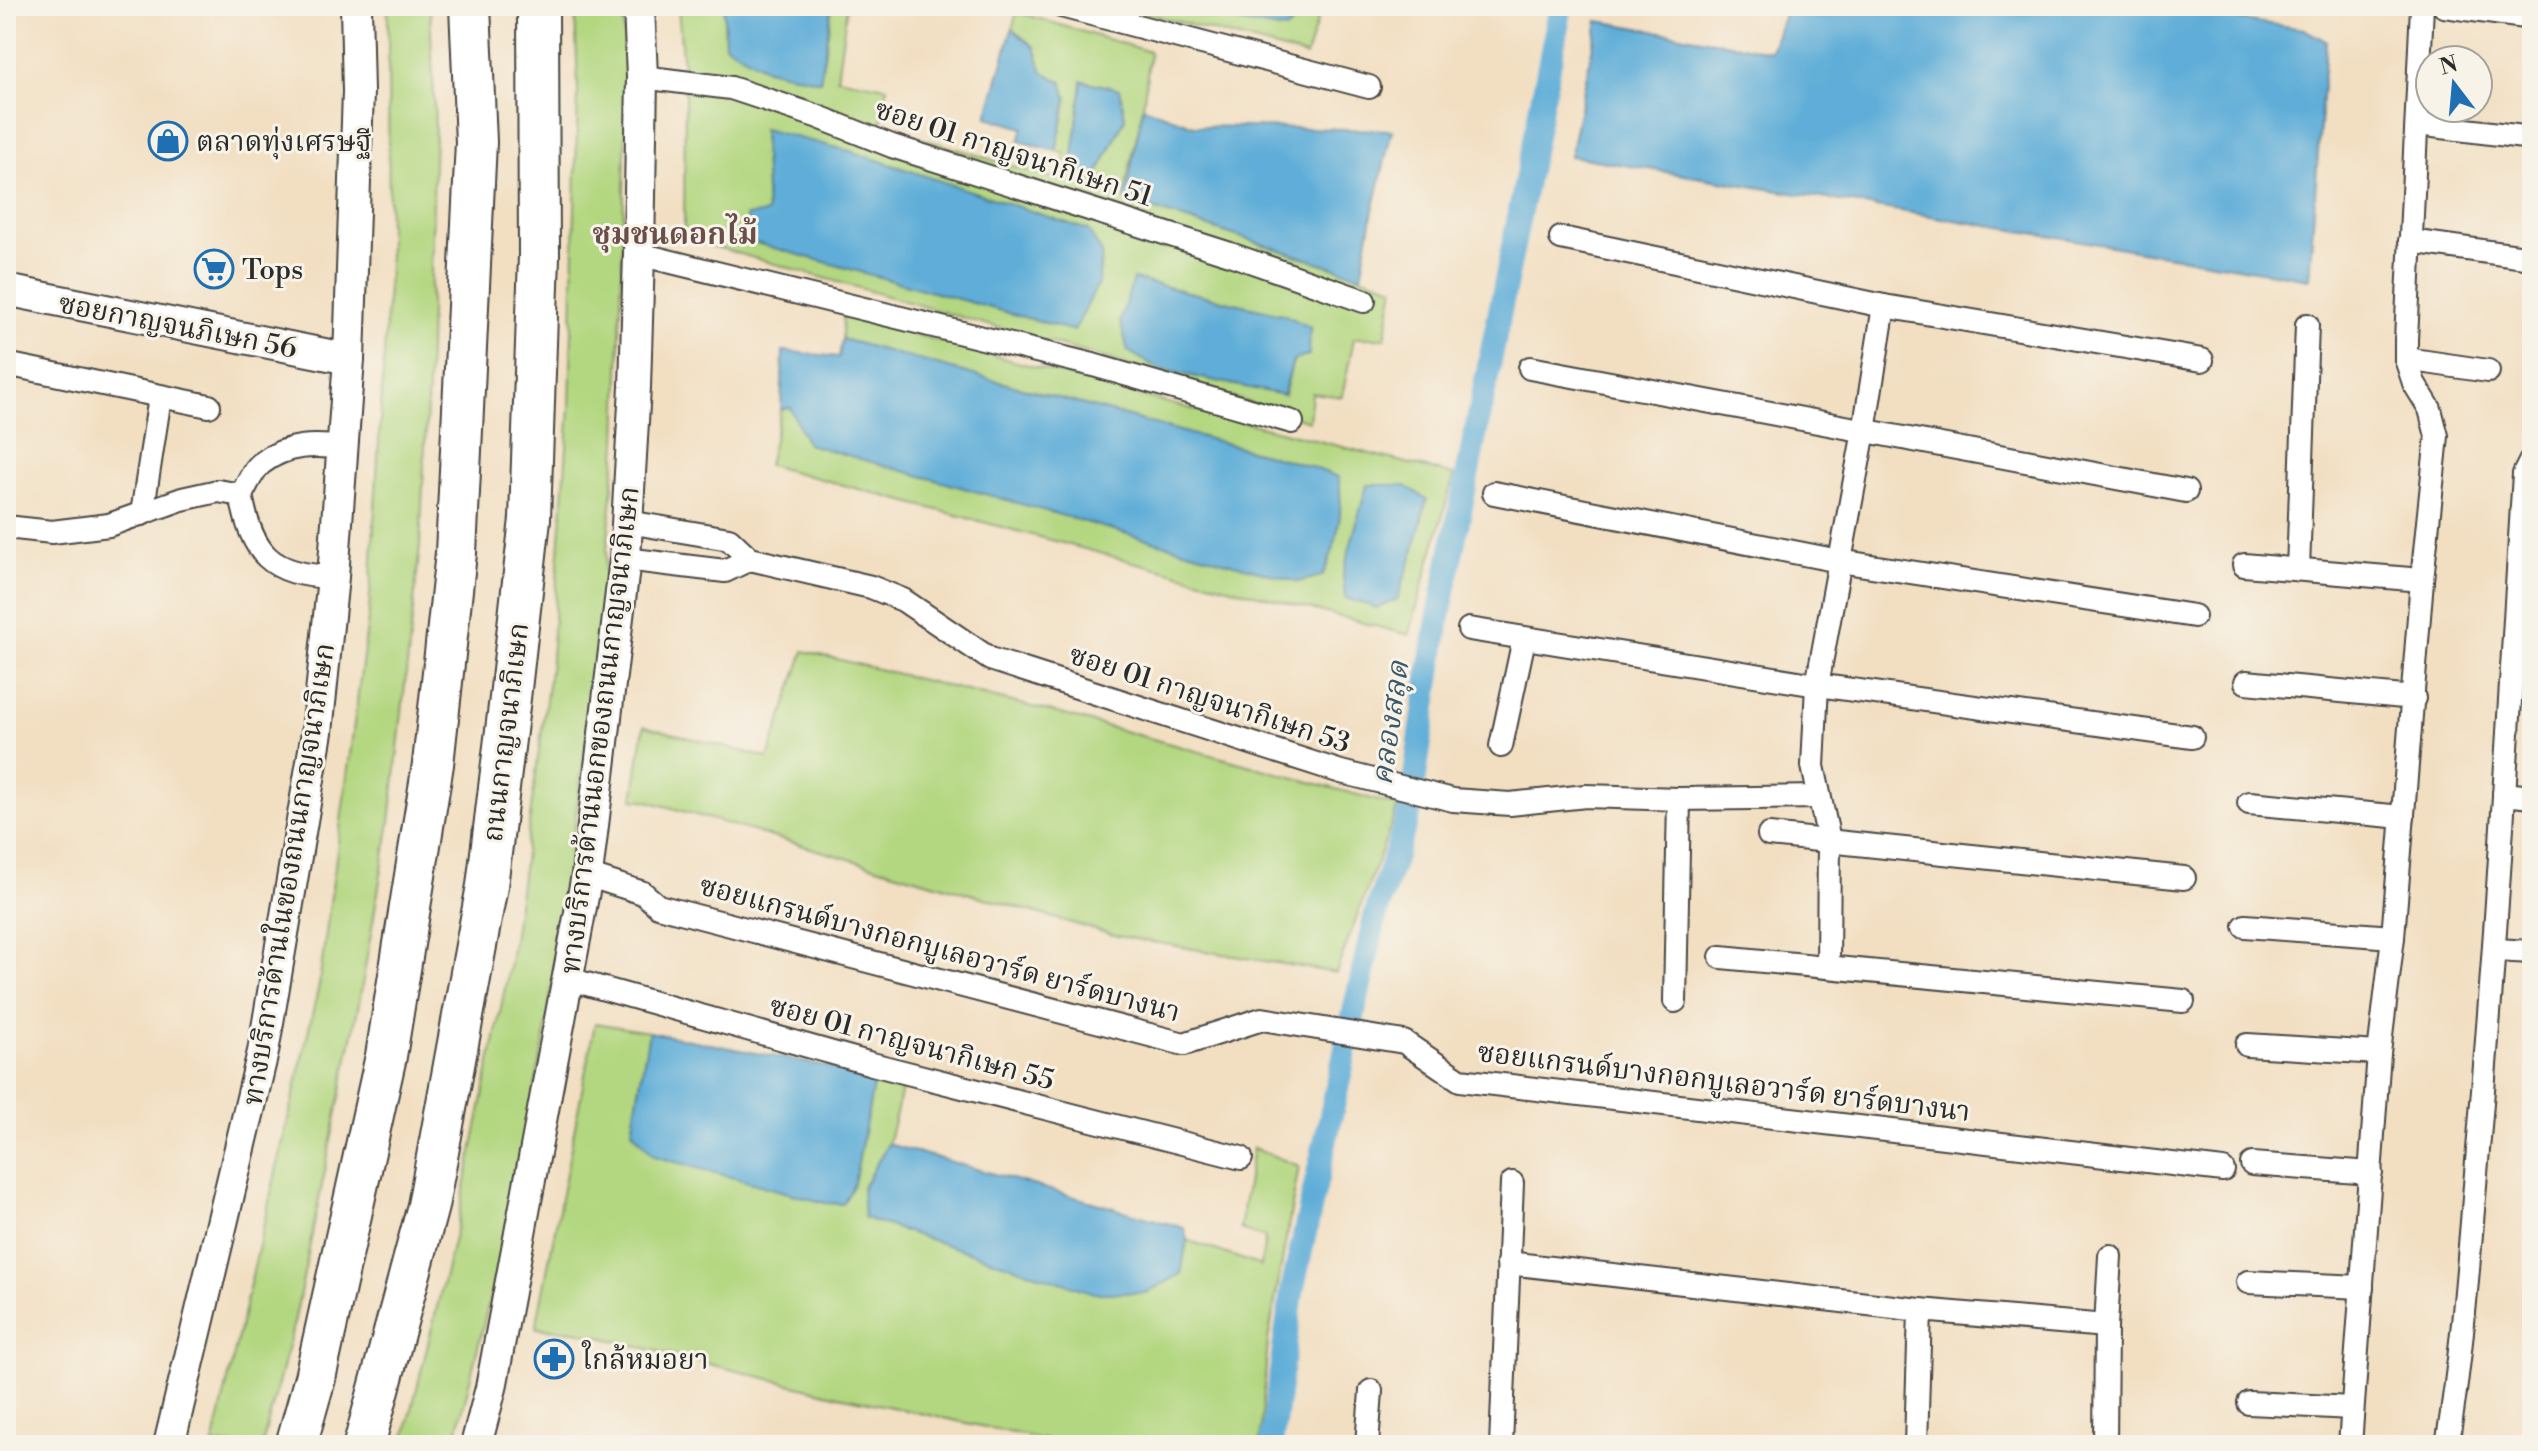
<svg xmlns="http://www.w3.org/2000/svg" width="2538" height="1451" font-family="'Libre Bodoni','Noto Serif Thai',serif">
	<style>
		.green { fill: #b3d780; stroke: #6f8156; stroke-width: 2; fill-rule: evenodd }
		.water { fill: #5eadd8; stroke: #446c82; stroke-width: 2 }
		.lines { fill: none; stroke-linecap: round; stroke-linejoin: round }
		.canal { stroke: #5eadd8; stroke-width: 24 }
		.minor-casing { stroke: #494642; stroke-width: 26 }
		.secondary-casing { stroke: #494642; stroke-width: 34 }
		.motorway-casing { stroke: #494642; stroke-width: 44 }
		.minor { stroke: #fff; stroke-width: 22 }
		.secondary { stroke: #fff; stroke-width: 30 }
		.motorway { stroke: #fff; stroke-width: 40 }
		.labels { text-anchor: middle; stroke-width: 6; stroke-linejoin: round; paint-order: stroke }
		.poi-label { font-size: 28px; fill: #2b2b2b; stroke: #f7f3e8; text-anchor: start }
		.street-label { font-size: 28px; fill: #2b2b2b; stroke: #f7f3e8 }
		.neighbourhood-label { font-size: 30px; font-weight: bold; fill: #694e4c; stroke: #f7f3e8 }
		.water-label { font-size: 30px; font-style: italic; fill: #3d5868; stroke: #f7f3e8 }
	</style>
	<rect width="100%" height="100%" fill="#f7f3e8"/>
	<filter id="ink" filterUnits="userSpaceOnUse"><feTurbulence type="fractalNoise" baseFrequency=".0125" numOctaves="2"/><feDisplacementMap in="SourceGraphic" scale="16" xChannelSelector="R" yChannelSelector="G"/><feConvolveMatrix kernelMatrix="1 2 1 2 8 2 1 2 1" color-interpolation-filters="sRGB"/></filter>
	<filter id="wash" filterUnits="userSpaceOnUse"><feTurbulence type="fractalNoise" baseFrequency=".006" numOctaves="4" result="noise"/><feDisplacementMap in="SourceGraphic" scale="32" xChannelSelector="R" yChannelSelector="G"/><feGaussianBlur stdDeviation="1.8" result="paint"/><feColorMatrix in="noise" values="0 0 0 0 0 0 0 0 0 0 0 0 0 0 0 0 0 1.4 0 .05"/><feComposite in="paint" operator="in"/></filter>
	<g filter="url(#wash)">
		<rect width="100%" height="100%" fill="#f2dfc2"/>
		<g class="green">
			<path d="M 388,6 L 430,6 L 435,127 L 428,385 L 420,546 L 390,822 L 359,1003 L 294,1323 L 262,1445 L 213,1445 L 319,985 L 369,612 L 389,269 Z"/>
			<path d="M 575,6 L 622,6 L 627,82 L 617,444 L 594,685 L 544,1043 L 499,1261 L 454,1445 L 403,1445 L 457,1226 L 510,963 L 550,671 L 570,409 L 578,88 Z"/>
			<path d="M 678,6 L 724,6 L 725,45 L 820,81 L 832,6 L 847,6 L 837,78 L 887,87 L 881,126 L 1059,180 L 1066,154 L 1056,151 L 1067,99 L 1062,82 L 1042,72 L 1035,47 L 1012,29 L 1017,12 L 1150,52 L 1143,107 L 1127,180 L 1125,200 L 1394,287 L 1385,338 L 1354,338 L 1342,397 L 1312,393 L 1309,421 L 1111,360 L 684,238 L 685,95 ZM 1083,81 L 1120,89 L 1125,119 L 1095,179 ZM 763,130 L 850,151 L 1088,230 L 746,217 L 767,214 ZM 1134,279 L 1285,315 L 1291,319 L 1293,361 L 1284,395 L 1120,321 Z"/>
			<path d="M 1120,6 L 1322,6 L 1306,56 Z"/>
			<path d="M 843,315 L 1176,405 L 1454,475 L 1409,635 L 768,465 L 781,410 L 790,407 L 1312,467 L 842,339 Z"/>
			<path d="M 804,651 L 1061,714 L 1398,806 L 1336,973 L 1117,936 L 644,800 L 633,799 L 644,726 L 768,758 Z"/>
			<path d="M 595,1023 L 649,1032 L 632,1131 L 865,1124 L 875,1076 L 904,1082 L 888,1144 L 862,1188 L 1146,1293 L 1181,1274 L 1187,1240 L 1261,1266 L 1265,1238 L 1240,1229 L 1253,1148 L 1299,1166 L 1268,1340 L 1260,1439 L 1257,1445 L 1070,1445 L 830,1394 L 576,1331 L 536,1328 Z"/>
		</g>
		<g class="water">
			<path d="M 724,6 L 832,6 L 820,81 L 766,69 L 725,45 Z"/>
			<path d="M 1177,6 L 1303,6 L 1301,19 L 1285,30 L 1185,13 Z"/>
			<path d="M 1787,6 L 2143,6 L 2304,29 L 2326,41 L 2309,279 L 1570,156 L 1598,21 L 1771,51 Z"/>
			<path d="M 1012,29 L 1035,48 L 1043,72 L 1062,82 L 1067,99 L 1056,151 L 1019,141 L 1023,128 L 987,117 Z"/>
			<path d="M 1082,81 L 1120,89 L 1125,118 L 1095,180 L 1077,179 L 1072,165 Z"/>
			<path d="M 1143,107 L 1194,126 L 1392,130 L 1373,211 L 1361,276 L 1125,200 Z"/>
			<path d="M 763,129 L 850,151 L 1088,230 L 1102,253 L 1098,284 L 1074,331 L 752,242 L 746,216 L 767,213 Z"/>
			<path d="M 1133,279 L 1285,315 L 1310,327 L 1309,355 L 1293,361 L 1283,395 L 1159,369 L 1128,351 L 1120,321 Z"/>
			<path d="M 842,339 L 1312,467 L 1338,477 C 1345,507 1337,549 1322,576 L 1298,582 L 807,444 L 790,407 L 781,410 L 783,351 L 839,357 Z"/>
			<path d="M 1367,485 L 1404,485 L 1427,499 L 1412,557 L 1397,600 L 1376,608 L 1345,598 L 1343,573 Z"/>
			<path d="M 649,1032 L 875,1076 L 854,1184 L 843,1204 L 825,1203 L 654,1156 L 632,1131 Z"/>
			<path d="M 888,1144 L 1184,1228 L 1187,1240 L 1181,1274 L 1146,1293 L 1094,1293 L 864,1218 L 862,1189 Z"/>
		</g>
		<g class="lines">
			<path class="canal" d="M 1271,1445 L 1292,1291 L 1376,913 L 1410,810 L 1436,631 L 1561,6"/>
		</g>
	</g>
	<g filter="url(#ink)">
		<g class="lines">
			<g class="minor-casing">
				<g id="minor">
					<path d="M 1061,6 L 1369,87"/>
					<path d="M 2444,6 L 2532,18"/>
					<path d="M 642,77 L 731,88 L 816,116 L 892,146 L 1230,254 L 1364,301"/>
					<path d="M 2417,124 L 2532,138"/>
					<path d="M 1561,238 L 1884,306 L 2202,360"/>
					<path d="M 2410,241 L 2532,258"/>
					<path d="M 639,254 L 1093,365 L 1292,422"/>
					<path d="M 2406,359 L 2488,371"/>
					<path d="M 6,364 L 209,406"/>
					<path d="M 1530,368 L 2186,491"/>
					<path d="M 1494,493 L 1839,561 L 2194,616"/>
					<path d="M 142,514 L 160,397"/>
					<path d="M 628,522 L 729,539 L 750,559 L 871,587 L 903,600 L 990,659 L 1341,772 L 1453,800 L 1510,804 L 1586,796 L 1679,799 L 1818,797"/>
					<path d="M 6,527 L 52,532 L 109,525 L 182,499 L 218,491 L 241,495"/>
					<path d="M 625,559 L 725,571 L 750,559"/>
					<path d="M 2244,565 L 2422,580"/>
					<path d="M 2298,569 L 2307,325"/>
					<path d="M 333,577 C 270,575 252,554 241,495 C 247,485 253,469 262,463 C 286,444 315,444 343,448"/>
					<path d="M 1469,629 L 1817,685 L 2192,737"/>
					<path d="M 2246,682 L 2414,698"/>
					<path d="M 1501,746 L 1524,639"/>
					<path d="M 2504,794 L 2532,797"/>
					<path d="M 2249,803 L 2403,817"/>
					<path d="M 1769,835 L 2184,878"/>
					<path d="M 587,875 L 643,893 L 658,906 L 1184,1044 L 1262,1019 L 1404,1042 L 1460,1080 L 2223,1170"/>
					<path d="M 2245,926 L 2393,937"/>
					<path d="M 2495,950 L 2532,952"/>
					<path d="M 1721,957 L 2183,1001"/>
					<path d="M 1828,966 L 1829,840 L 1813,766 L 1817,685 L 1864,431 L 1884,306"/>
					<path d="M 569,979 L 872,1064 L 1241,1158"/>
					<path d="M 1675,1001 L 1679,799"/>
					<path d="M 2247,1045 L 2379,1053"/>
					<path d="M 2252,1164 L 2371,1173"/>
					<path d="M 1508,1263 L 1920,1310 L 2106,1326"/>
					<path d="M 2248,1282 L 2362,1287"/>
					<path d="M 2249,1403 L 2352,1408"/>
					<path d="M 1367,1445 L 1371,1391"/>
					<path d="M 1501,1445 L 1512,1183"/>
					<path d="M 1916,1445 L 1920,1310"/>
					<path d="M 2105,1445 L 2106,1326 L 2110,1256"/>
					<path d="M 2350,1445 L 2379,1053 L 2393,937 L 2422,580 L 2437,436 L 2430,409 L 2414,383 L 2406,359 L 2406,340 L 2422,6"/>
					<path d="M 2447,1445 C 2464,1344 2470,1240 2479,1138 C 2498,917 2510,695 2524,474 L 2532,458"/>
				</g>
			</g>
			<g class="secondary-casing">
				<g id="secondary">
					<path d="M 6,290 L 349,359"/>
					<path d="M 169,1445 L 263,1052 L 317,732 L 333,577 L 349,359 L 358,92 L 356,6"/>
					<path d="M 476,1445 L 491,1388 L 587,875 L 625,559 L 635,387 L 639,254 L 642,77 L 639,6"/>
				</g>
			</g>
			<g class="motorway-casing">
				<g id="motorway">
					<path d="M 296,1445 L 315,1378 L 386,1056 L 433,764 L 456,553 L 476,142 L 470,6"/>
					<path d="M 364,1445 L 428,1206 L 487,886 L 510,698 L 530,519 L 539,256 L 538,6"/>
				</g>
			</g>
			<use href="#minor" class="minor"/>
			<use href="#secondary" class="secondary"/>
			<use href="#motorway" class="motorway"/>
		</g>
	</g>
	<defs>
		<g id="shop-ring" transform="scale(2)"><circle r="9.5" fill="#f7f3e8" stroke="#1f6fb2" stroke-width="1.5"/><path d="M-5-2.5h2.3a2.7 3.5 0 0 1 5.4 0H5L5.5 6h-11ZM-1.5-2.5h3a1.5 2.3 0 0 0-3 0Z" fill="#1f6fb2"/></g>
		<g id="supermarket-ring" transform="scale(2)"><circle r="9.5" fill="#f7f3e8" stroke="#1f6fb2" stroke-width="1.5"/><path d="M-6-5.5h2.5l.6 2H6L4.5 2H-2.5L-4.4-4H-6ZM-1.5 3.2a1.3 1.3 0 1 0 .1 0ZM3 3.2a1.3 1.3 0 1 0 .1 0Z" fill="#1f6fb2"/></g>
		<g id="pharmacy-ring" transform="scale(2)"><circle r="9.5" fill="#f7f3e8" stroke="#1f6fb2" stroke-width="1.5"/><path d="M-2-6h4v4h4v4h-4v4h-4v-4h-4v-4h4Z" fill="#1f6fb2"/></g>
	</defs>
	<g fill-rule="evenodd">
		<use href="#shop-ring" x="168" y="141"/>
		<use href="#supermarket-ring" x="214" y="269"/>
		<use href="#pharmacy-ring" x="554" y="1359"/>
	</g>
	<g class="labels">
		<g class="poi-label">
			<text x="196" y="151">ตลาดทุ่งเศรษฐี</text>
			<text x="242" y="279">Tops</text>
			<text x="582" y="1369">ใกล้หมอยา</text>
		</g>
		<g class="street-label">
			<text transform="translate(1014 152) rotate(18)" y="10">ซอย 01 กาญจนากิเษก 51</text>
			<text transform="translate(178 325) rotate(11)" y="10">ซอยกาญจนภิเษก 56</text>
			<text transform="translate(1210 698) rotate(18)" y="10">ซอย 01 กาญจนากิเษก 53</text>
			<text transform="translate(599 730) rotate(-83)" y="10">ทางบริการด้านนอกของถนนกาญจนาภิเษก</text>
			<text transform="translate(505 732) rotate(-83)" y="10">ถนนกาญจนาภิเษก</text>
			<text transform="translate(288 874) rotate(-81)" y="10">ทางบริการด้านในของถนนกาญจนาภิเษก</text>
			<text transform="translate(940 948) rotate(15)" y="10">ซอยแกรนด์บางกอกบูเลอวาร์ด ยาร์ดบางนา</text>
			<text transform="translate(912 1042) rotate(15)" y="10">ซอย 01 กาญจนากิเษก 55</text>
			<text transform="translate(1724 1081) rotate(7)" y="10">ซอยแกรนด์บางกอกบูเลอวาร์ด ยาร์ดบางนา</text>
		</g>
		<g class="neighbourhood-label">
			<text x="675" y="244">ชุมชนดอกไม้</text>
		</g>
		<g class="water-label">
			<text transform="translate(1390 723) rotate(-82)" y="10">คลองสลุด</text>
		</g>
	</g>
	<rect width="2538" height="1451" fill="none" stroke="#f7f3e8" stroke-width="32"/>
	<g transform="translate(2454 84) rotate(344)"><circle r="38" fill="#f7f3e8" stroke="#a5a39c" stroke-width="2"/>
	<path d="M0-6L14 30L0 20L-14 30Z" fill="#1f6fb2"/>
	<text y="-12" font-size="22" font-weight="bold" text-anchor="middle" fill="#2b2b2b">N</text>
	</g>
</svg>
